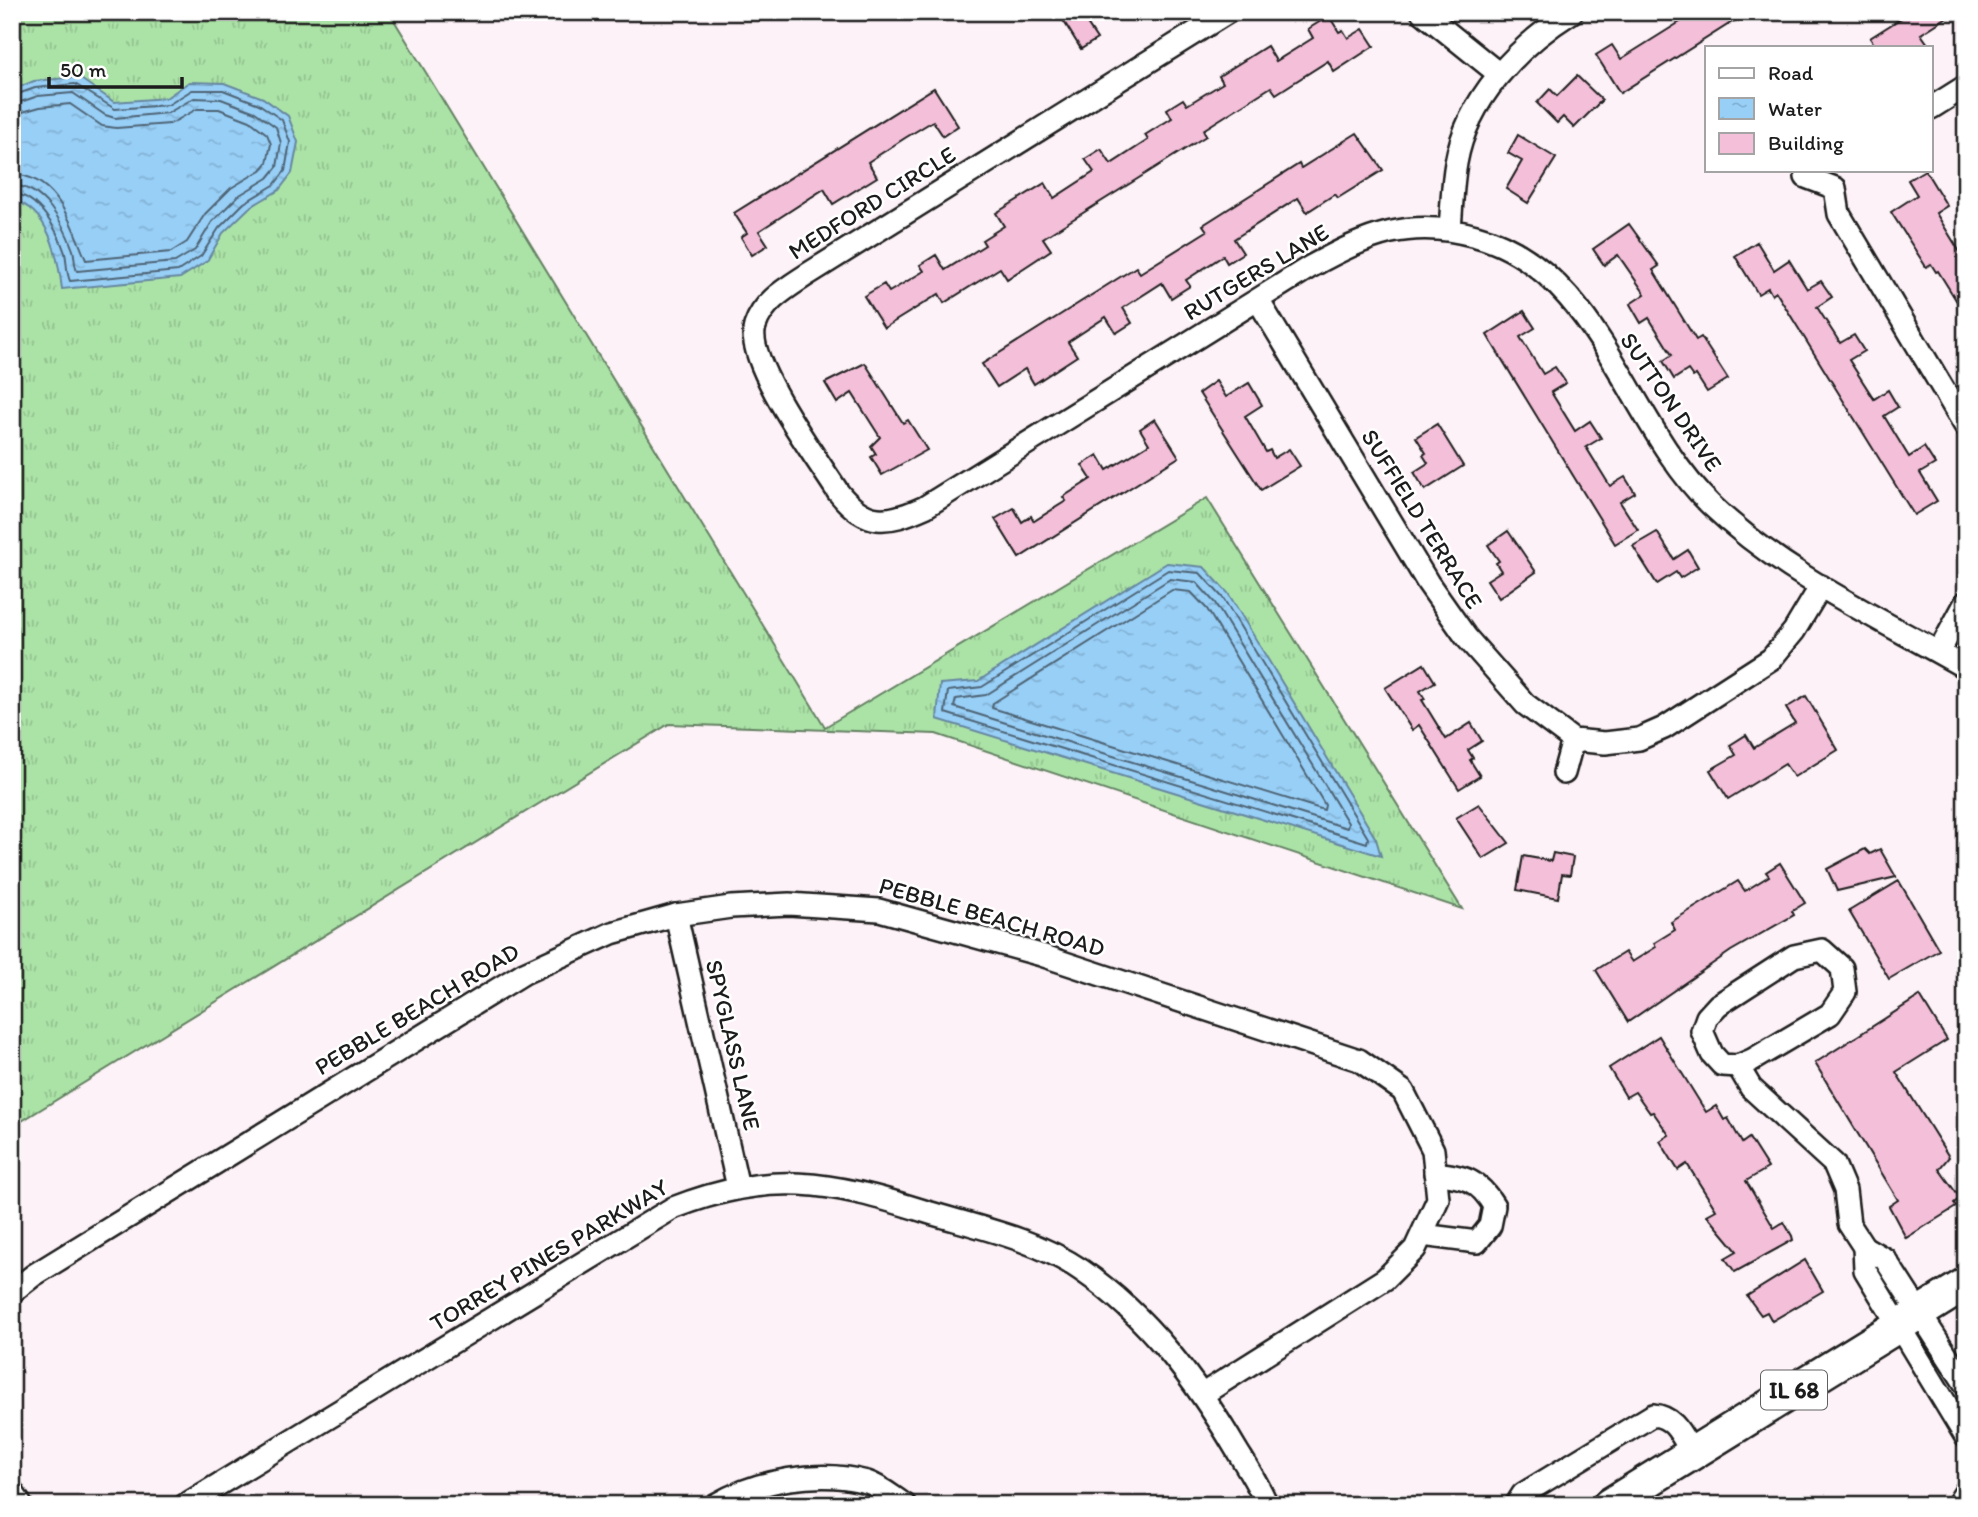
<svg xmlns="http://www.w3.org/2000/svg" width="1978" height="1517" font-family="Itim,sans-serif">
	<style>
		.grass { fill: url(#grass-tufts); stroke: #648062; stroke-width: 2 }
		.water { fill: url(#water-ripples); stroke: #66879f; stroke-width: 2 }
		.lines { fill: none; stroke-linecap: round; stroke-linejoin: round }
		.shore { stroke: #4e6474; stroke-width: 2 }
		.building { fill: #f4bfd9; stroke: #1c1c1c; stroke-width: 2 }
		.minor-casing { stroke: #1c1c1c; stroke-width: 26 }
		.primary-casing { stroke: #1c1c1c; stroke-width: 37 }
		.minor { stroke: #fff; stroke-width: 21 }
		.primary { stroke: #fff; stroke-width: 32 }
		.labels { text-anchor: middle; stroke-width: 5; stroke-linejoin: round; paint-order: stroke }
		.shield { fill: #fff; stroke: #606060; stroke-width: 2 }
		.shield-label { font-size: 23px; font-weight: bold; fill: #1c1c1c }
		.street-label { font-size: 24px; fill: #1c1c1c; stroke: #fff }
	</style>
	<defs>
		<pattern id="grass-tufts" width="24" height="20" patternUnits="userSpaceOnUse" patternTransform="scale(1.75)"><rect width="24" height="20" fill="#abe3a7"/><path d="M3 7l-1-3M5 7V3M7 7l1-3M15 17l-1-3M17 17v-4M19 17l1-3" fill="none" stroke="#93c28f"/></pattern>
		<pattern id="water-ripples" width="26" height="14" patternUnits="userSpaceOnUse" patternTransform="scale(1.75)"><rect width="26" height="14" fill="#98cff7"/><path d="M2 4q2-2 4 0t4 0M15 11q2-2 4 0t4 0" fill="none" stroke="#82b1d3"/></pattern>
	</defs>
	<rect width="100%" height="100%" fill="#fdf2f7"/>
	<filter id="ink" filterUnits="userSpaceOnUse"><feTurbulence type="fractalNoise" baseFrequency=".0143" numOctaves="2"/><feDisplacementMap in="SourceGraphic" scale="14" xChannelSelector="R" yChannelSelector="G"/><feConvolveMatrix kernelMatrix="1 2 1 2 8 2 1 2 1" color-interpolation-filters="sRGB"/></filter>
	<g filter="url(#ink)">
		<path class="grass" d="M 12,12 L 389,12 L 825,727 L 1207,498 L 1462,909 L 936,734 L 669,724 L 12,1127 Z"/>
		<g class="water">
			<path d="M 78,77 L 114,102 L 166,98 L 189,82 L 224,83 L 263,98 L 288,116 L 298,142 L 292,173 L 279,190 L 249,208 L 223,233 L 207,261 L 180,278 L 62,289 C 58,256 49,209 12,200 L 12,90 L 34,81 Z"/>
			<path d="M 1167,563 L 1204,567 L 1228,593 L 1376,839 L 1381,856 L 937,719 L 940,684 L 978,681 Z"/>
		</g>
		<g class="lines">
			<g class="shore">
				<path d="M 12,96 L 35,88 L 75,84 L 115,109 L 168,105 L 192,90 L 223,90 L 259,104 L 282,120 L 290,142 L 285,171 L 274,185 L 244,203 L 219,228 L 201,256 L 178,271 L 70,281 C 66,272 67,262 65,253 C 57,229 39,196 12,193"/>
				<path d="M 12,105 L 38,96 L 73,93 L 105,115 L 115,118 L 168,113 L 194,98 L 221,99 L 255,112 L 276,127 L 281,143 L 277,167 L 268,178 L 238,196 L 212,222 L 195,250 L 175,262 L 77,271 C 74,265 75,257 73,250 C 63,222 44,187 12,185"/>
				<path d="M 12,115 L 40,107 L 70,104 L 102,126 L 116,128 L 170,124 L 197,109 L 219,109 L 250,121 L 267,134 L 271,144 L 267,163 L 261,170 L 231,188 L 205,214 L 187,242 L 171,252 L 86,260 C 71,225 58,176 12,174"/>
				<path d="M 1168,570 L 1200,573 L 1223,598 L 1368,838 L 1367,843 L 945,713 L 948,691 L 982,687 Z"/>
				<path d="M 1170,579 L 1196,582 L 1215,603 L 1348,823 L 1347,828 L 954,707 L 956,699 L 986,695 Z"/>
				<path d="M 1172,590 L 1191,592 L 1207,609 L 1325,805 L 1324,810 L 992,708 L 993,703 Z"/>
			</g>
		</g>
		<g class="building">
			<path d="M 1058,12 L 1107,12 L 1087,24 L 1097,39 L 1081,49 Z"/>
			<path d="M 1685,12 L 1748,12 L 1620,93 L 1596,55 L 1612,45 L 1621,59 L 1688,17 Z"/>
			<path d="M 1911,12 L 1955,12 L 1921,34 L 1930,47 L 1876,47 L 1870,38 Z"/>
			<path d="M 1329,16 L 1339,32 L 1343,30 L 1348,38 L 1363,29 L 1374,46 L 1334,72 L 1328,61 L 1276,94 L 1271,87 L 1203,130 L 1206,136 L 1043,238 L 1051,250 L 1007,279 L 1000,268 L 944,303 L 939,294 L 884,328 L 864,296 L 884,284 L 889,292 L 924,271 L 920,265 L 936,255 L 945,270 L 985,245 L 982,240 L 1004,226 L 996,213 L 1045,183 L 1054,198 L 1094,172 L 1085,159 L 1101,149 L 1111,164 L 1148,140 L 1145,135 L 1172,118 L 1167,109 L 1183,99 L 1187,105 L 1223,83 L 1219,76 L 1267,46 L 1276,61 L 1313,38 L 1308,29 Z"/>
			<path d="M 1577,76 L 1602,100 L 1574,128 L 1563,117 L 1557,123 L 1537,103 L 1550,89 L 1557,96 Z"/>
			<path d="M 934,88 L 958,126 L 943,136 L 933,121 L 905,138 L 868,162 L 877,177 L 833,204 L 824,189 L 759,231 L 768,245 L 752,255 L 741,237 L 747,233 L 734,213 Z"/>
			<path d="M 1357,133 L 1383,170 L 1338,198 L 1335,194 L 1307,212 L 1298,198 L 1234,239 L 1243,253 L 1227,263 L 1223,256 L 1186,280 L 1190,286 L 1171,298 L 1162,283 L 1123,308 L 1132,323 L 1116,333 L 1106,317 L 1068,342 L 1077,356 L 1034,384 L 1025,369 L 997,387 L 982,364 L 1136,267 L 1140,273 L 1207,231 L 1203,225 L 1299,164 L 1301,168 Z"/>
			<path d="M 1518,135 L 1556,158 L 1528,203 L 1506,189 L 1522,161 L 1508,153 Z"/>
			<path d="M 1925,170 L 1947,206 L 1936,213 L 1966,262 L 1966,316 L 1938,271 L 1936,272 L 1931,264 L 1926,267 L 1891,212 L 1917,195 L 1908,180 Z"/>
			<path d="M 1629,224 L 1659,266 L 1653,270 L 1696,340 L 1701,337 L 1728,379 L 1707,392 L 1696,375 L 1693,377 L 1688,370 L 1674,379 L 1663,361 L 1672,355 L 1649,318 L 1641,323 L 1630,304 L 1645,294 L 1618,255 L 1604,265 L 1593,249 Z"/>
			<path d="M 1757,242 L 1774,270 L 1789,260 L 1807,289 L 1821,281 L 1832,297 L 1817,307 L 1840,343 L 1854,335 L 1864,351 L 1849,360 L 1874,399 L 1888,390 L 1898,407 L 1884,416 L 1909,457 L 1924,447 L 1935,464 L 1920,473 L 1937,501 L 1914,515 L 1776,292 L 1772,295 L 1768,288 L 1758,294 L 1735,256 Z"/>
			<path d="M 1524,311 L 1535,328 L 1520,337 L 1543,374 L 1555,367 L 1566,383 L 1551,392 L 1575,431 L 1590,421 L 1601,438 L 1586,447 L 1610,486 L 1625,477 L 1635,493 L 1620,502 L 1638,530 L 1615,544 L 1487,335 Z"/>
			<path d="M 865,363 L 903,423 L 908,420 L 927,450 L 882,475 L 871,457 L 876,454 L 871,446 L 880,437 L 852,393 L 837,403 L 825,383 Z"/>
			<path d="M 1216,381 L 1226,397 L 1249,383 L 1262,405 L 1245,416 L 1266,452 L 1270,450 L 1274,458 L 1289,449 L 1300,466 L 1261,490 L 1199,393 Z"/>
			<path d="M 1155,419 L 1179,457 L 1019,558 L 995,519 L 1014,508 L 1022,522 L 1031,516 L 1034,521 L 1066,501 L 1063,497 L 1091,479 L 1082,465 L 1098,455 L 1107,470 L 1149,444 L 1140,429 Z"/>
			<path d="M 1437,424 L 1463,466 L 1425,490 L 1414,472 L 1428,463 L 1423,455 L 1426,453 L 1416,437 Z"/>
			<path d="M 1508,531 L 1536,572 L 1499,598 L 1487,580 L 1501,571 L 1496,563 L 1499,561 L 1488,545 Z"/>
			<path d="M 1657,532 L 1674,559 L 1688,550 L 1698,567 L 1680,578 L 1676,572 L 1657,584 L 1633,546 Z"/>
			<path d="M 1424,664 L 1435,682 L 1420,691 L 1425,699 L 1422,700 L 1446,739 L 1471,723 L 1482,741 L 1468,750 L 1473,758 L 1470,760 L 1480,776 L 1459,789 L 1419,725 L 1412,730 L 1385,688 Z"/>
			<path d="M 1806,696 L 1838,750 L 1794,777 L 1785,764 L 1728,799 L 1710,770 L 1736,755 L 1730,745 L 1746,735 L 1754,748 L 1795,723 L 1786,708 Z"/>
			<path d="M 1479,804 L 1509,843 L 1483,859 L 1456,818 Z"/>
			<path d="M 1865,849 L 1870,854 L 1880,849 L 1896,877 L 1837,891 L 1827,869 Z"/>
			<path d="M 1553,853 L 1573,857 L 1570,875 L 1562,874 L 1558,898 L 1517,890 L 1523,856 L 1551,861 Z"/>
			<path d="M 1780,863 L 1805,903 L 1792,911 L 1794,915 L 1731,951 L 1628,1022 L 1596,970 L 1625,952 L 1632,962 L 1656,947 L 1654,943 L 1675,930 L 1671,922 L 1738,881 L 1745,891 L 1769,876 L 1766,872 Z"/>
			<path d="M 1899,881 L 1939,950 L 1889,979 L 1849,911 Z"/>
			<path d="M 1920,996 L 1947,1040 L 1896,1072 L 1949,1157 L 1939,1169 L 1960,1198 L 1954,1203 L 1956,1207 L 1906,1238 L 1889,1206 L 1898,1200 L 1815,1063 Z"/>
			<path d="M 1659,1036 L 1706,1112 L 1716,1106 L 1724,1120 L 1728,1118 L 1742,1143 L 1749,1138 L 1768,1168 L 1746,1181 L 1774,1228 L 1784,1222 L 1792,1236 L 1793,1240 L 1735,1272 L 1725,1258 L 1737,1251 L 1707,1215 L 1716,1210 L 1687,1164 L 1678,1170 L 1660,1141 L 1669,1135 L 1653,1112 L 1650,1113 L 1635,1092 L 1626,1097 L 1609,1068 Z"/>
			<path d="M 1805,1260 L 1823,1291 L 1772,1321 L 1767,1312 L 1761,1315 L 1747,1296 Z"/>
		</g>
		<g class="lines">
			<g class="minor-casing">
				<g id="minor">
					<path d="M 1228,12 L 808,274 C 787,288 763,301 755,326 C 744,360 818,460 838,492 C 866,527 887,524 925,507 L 1310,267 C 1368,235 1410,217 1476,236 C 1599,269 1627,424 1711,505 C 1784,575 1879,618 1966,668"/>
					<path d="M 1422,12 L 1499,74"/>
					<path d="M 1931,108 L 1966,86"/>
					<path d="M 1806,177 L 1835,188 L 1839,214 L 1966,427"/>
					<path d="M 1450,228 C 1452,207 1452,185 1456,163 C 1467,99 1518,46 1572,12"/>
					<path d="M 1258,300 L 1428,583 L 1466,637 L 1525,704 L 1573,740 L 1605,743 L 1639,739 L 1664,728 L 1771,659 L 1794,631 L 1821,586"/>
					<path d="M 1939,652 L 1966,602"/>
					<path d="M 1564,773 L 1573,740"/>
					<path d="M 676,915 L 738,1187"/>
					<path d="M 1822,950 L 1842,968 L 1845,992 L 1830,1014 L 1752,1060 L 1738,1066 L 1722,1065 L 1712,1054 L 1702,1031 L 1707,1017 L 1718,1005 L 1794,956 Z"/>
					<path d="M 1738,1066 L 1751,1088 L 1834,1164 L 1845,1190 L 1849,1224 L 1864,1247"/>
					<path d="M 1422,1235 L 1477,1242 L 1490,1226 L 1494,1206 C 1478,1179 1465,1177 1435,1173"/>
					<path d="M 12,1292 L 34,1275 L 524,973 L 612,933 L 676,915 L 731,907 L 789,904 L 879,910 L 1041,955 L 1359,1060 L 1403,1091 L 1433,1150 L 1438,1199 L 1415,1249 L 1385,1279 L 1203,1394"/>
					<path d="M 1966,1385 L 1885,1259 L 1864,1247 L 1865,1270 L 1966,1437"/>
					<path d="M 12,1491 L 21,1505"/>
					<path d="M 185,1505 L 673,1208 C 771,1170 829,1181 927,1212 C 977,1227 1036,1239 1081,1270 C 1147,1315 1196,1381 1236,1449 C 1247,1467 1259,1485 1267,1505"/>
					<path d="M 715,1505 C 757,1480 819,1469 867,1482 C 880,1486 894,1498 905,1505"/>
					<path d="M 1516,1505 L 1523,1494 L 1653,1415 C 1675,1417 1681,1435 1692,1453"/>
					<path d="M 1957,1505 L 1966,1491"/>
				</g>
			</g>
			<g class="primary-casing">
				<path id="primary" d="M 1609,1505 L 1966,1284"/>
			</g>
			<use href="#minor" class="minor"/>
			<use href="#primary" class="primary"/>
		</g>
	</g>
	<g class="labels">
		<rect class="shield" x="1761" y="1370.5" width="66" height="39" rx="5"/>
		<g class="shield-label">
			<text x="1794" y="1398">IL 68</text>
		</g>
		<g class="street-label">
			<text transform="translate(872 203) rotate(-32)" y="8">MEDFORD CIRCLE</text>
			<text transform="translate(1256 272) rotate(-31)" y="8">RUTGERS LANE</text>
			<text transform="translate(1671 402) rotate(56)" y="8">SUTTON DRIVE</text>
			<text transform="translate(1422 519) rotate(58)" y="8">SUFFIELD TERRACE</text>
			<text transform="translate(992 917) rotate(16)" y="8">PEBBLE BEACH ROAD</text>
			<text transform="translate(417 1009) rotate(-31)" y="8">PEBBLE BEACH ROAD</text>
			<text transform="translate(733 1045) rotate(77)" y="8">SPYGLASS LANE</text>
			<text transform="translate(549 1255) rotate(-31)" y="8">TORREY PINES PARKWAY</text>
		</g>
	</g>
	<rect width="1978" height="1517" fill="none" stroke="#fff" stroke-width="42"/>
	<rect x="21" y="21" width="1936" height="1475" fill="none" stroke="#1c1c1c" stroke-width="2.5" filter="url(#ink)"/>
	<rect x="1705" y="46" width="228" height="126" fill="#ffffff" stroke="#a4a4a4" stroke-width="2"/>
	<rect x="1719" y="68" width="35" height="10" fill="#ffffff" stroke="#a4a4a4" stroke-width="2"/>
	<text x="1768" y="80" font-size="21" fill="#1c1c1c">Road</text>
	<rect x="1719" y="98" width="35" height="21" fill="url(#water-ripples)" stroke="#a4a4a4" stroke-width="2"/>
	<text x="1768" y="116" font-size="21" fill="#1c1c1c">Water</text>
	<rect x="1719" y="133" width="35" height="21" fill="#f4bfd9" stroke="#a4a4a4" stroke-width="2"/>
	<text x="1768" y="150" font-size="21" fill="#1c1c1c">Building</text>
	<path d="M49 77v10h133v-10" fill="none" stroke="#1c1c1c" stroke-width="3.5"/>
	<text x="60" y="77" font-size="21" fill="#1c1c1c" stroke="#ffffff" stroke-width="5" paint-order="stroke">50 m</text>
</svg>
